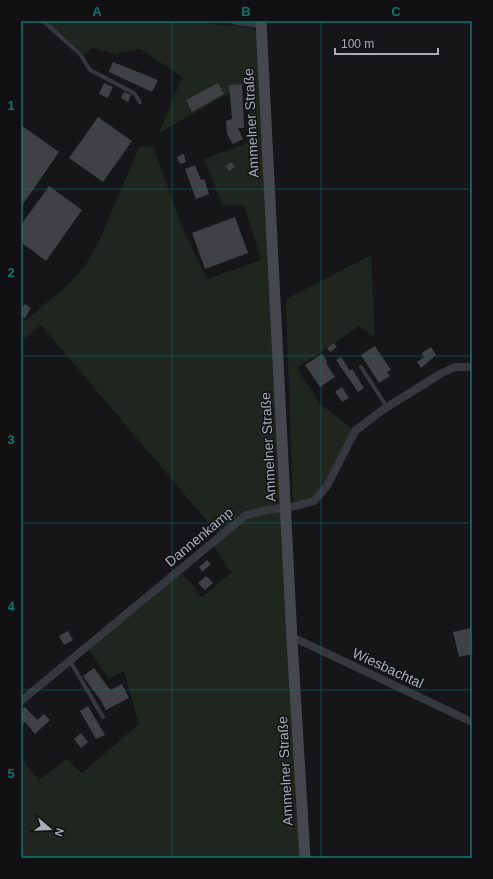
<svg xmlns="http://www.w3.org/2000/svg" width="493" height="879" font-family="Arial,sans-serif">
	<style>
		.green { fill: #1e261f }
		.building { fill: #404145 }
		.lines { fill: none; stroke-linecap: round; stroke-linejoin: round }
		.lane { stroke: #37383d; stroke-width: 4 }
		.street { stroke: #37383d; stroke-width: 8 }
		.secondary { stroke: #45474d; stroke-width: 11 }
		.grid { fill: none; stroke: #0f766e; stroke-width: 1; stroke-opacity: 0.55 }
		.labels { text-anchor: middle; stroke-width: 3; stroke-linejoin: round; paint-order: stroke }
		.street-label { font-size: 14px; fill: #a8adb8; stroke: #111113 }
		.neatline { fill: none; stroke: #0f766e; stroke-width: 1.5 }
		.grid-label { font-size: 13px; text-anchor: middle; font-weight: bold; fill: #0f766e }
	</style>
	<rect width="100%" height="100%" fill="#161618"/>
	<g class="green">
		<path d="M 45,21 L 187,21 L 252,28 L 257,34 L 306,858 L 21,858 L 21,758 L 39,780 L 66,759 L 82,773 L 139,724 L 124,671 L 109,679 L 88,648 L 180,571 L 202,597 L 231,573 L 213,545 L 219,535 L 41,325 L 21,341 L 21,324 L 69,284 L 85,266 L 101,237 L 139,147 L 153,146 L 182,227 L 207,279 L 261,260 L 244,205 L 223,206 L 204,159 L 250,142 L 249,82 L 159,133 L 182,77 L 140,49 L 118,53 L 117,55 L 92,48 L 84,54 Z"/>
		<path d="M 371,255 L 375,337 L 359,326 L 297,368 L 320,404 L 354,430 L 326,485 L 313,501 L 293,507 L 286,299 Z"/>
	</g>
	<g class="building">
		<path d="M 113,62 L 158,80 L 152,92 L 109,72 Z"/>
		<path d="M 104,83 L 113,87 L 108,98 L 99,94 Z"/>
		<path d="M 218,83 L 224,94 L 192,112 L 186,100 Z"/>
		<path d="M 242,84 L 244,128 L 238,128 L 243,139 L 233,144 L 227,134 L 226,121 L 232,119 L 229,85 Z"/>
		<path d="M 124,92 L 131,95 L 128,102 L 121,98 Z"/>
		<path d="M 98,117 L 132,141 L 103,182 L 69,158 Z"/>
		<path d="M 21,125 L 59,152 L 21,207 Z"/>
		<path d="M 184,154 L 186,162 L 180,164 L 177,157 Z"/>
		<path d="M 231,162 L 235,167 L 229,171 L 225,166 Z"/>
		<path d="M 195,165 L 201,180 L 204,179 L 209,194 L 196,199 L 185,169 Z"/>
		<path d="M 49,186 L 82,210 L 46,261 L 21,242 L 21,225 Z"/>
		<path d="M 235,217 L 248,253 L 205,269 L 192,233 Z"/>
		<path d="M 25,304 L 31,308 L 25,318 L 21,315 L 21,309 Z"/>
		<path d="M 334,343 L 337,347 L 330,352 L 327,348 Z"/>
		<path d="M 375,346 L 391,370 L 387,372 L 390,376 L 379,383 L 361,355 Z"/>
		<path d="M 431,347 L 436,355 L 421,368 L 417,362 L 424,357 L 422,353 Z"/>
		<path d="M 322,354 L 327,361 L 326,363 L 335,377 L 320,387 L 305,365 Z"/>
		<path d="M 341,357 L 350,371 L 352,369 L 364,388 L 358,392 L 336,360 Z"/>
		<path d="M 342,387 L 349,398 L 342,402 L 335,392 Z"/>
		<path d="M 207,560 L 211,564 L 202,572 L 199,567 Z"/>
		<path d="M 206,576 L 213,583 L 205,590 L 198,583 Z"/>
		<path d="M 471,628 L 472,654 L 459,657 L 453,632 Z"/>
		<path d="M 68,631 L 73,640 L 64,645 L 59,636 Z"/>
		<path d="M 94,668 L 110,690 L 122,684 L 129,698 L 106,710 L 101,701 L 83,676 Z"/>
		<path d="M 88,706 L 105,735 L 96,739 L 80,711 Z"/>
		<path d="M 25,707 L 37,720 L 44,714 L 50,720 L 35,734 L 25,722 L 21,726 L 21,710 Z"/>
		<path d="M 81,733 L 88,742 L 81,748 L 74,739 Z"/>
	</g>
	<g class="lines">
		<g class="lane">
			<path d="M 43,21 L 80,54 L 90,70 L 134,93 L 140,102"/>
			<path d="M 361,367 L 387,407"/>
			<path d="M 70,661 L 103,717"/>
		</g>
		<g class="street">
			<path d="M 235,21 L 261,24"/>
			<path d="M 292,640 L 299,640 L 472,722"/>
			<path d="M 21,701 L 246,515 L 267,510 L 291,507 L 314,501 L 327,486 L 355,431 L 381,411 L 440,374 L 455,367 L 472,367"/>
		</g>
		<path class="secondary" d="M 261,21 L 292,640 L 305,858"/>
	</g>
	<path class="grid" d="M 172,21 L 172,858M 321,21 L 321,858M 21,189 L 472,189M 21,356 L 472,356M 21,523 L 472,523M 21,690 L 472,690"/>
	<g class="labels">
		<g class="street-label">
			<text transform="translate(251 123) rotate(-93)" y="5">Ammelner Straße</text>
			<text transform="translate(268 447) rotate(-93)" y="5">Ammelner Straße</text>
			<text transform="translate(199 537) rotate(-40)" y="5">Dannenkamp</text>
			<text transform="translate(388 668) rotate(25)" y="5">Wiesbachtal</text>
			<text transform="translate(285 771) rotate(-93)" y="5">Ammelner Straße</text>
		</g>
	</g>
	<rect width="493" height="879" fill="none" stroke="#111113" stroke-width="44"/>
	<g transform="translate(50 829) rotate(109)" stroke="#111113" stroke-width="3" paint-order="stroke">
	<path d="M0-3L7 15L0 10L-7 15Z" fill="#a8adb8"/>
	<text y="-6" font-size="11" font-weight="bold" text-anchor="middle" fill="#a8adb8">N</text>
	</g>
	<path d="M335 48v6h103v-6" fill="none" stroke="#a8adb8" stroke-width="2"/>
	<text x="341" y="48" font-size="12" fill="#a8adb8" stroke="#111113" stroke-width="3" paint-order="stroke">100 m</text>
	<rect x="22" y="22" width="449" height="835" class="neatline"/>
	<g class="grid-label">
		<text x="97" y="16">A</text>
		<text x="246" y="16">B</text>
		<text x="396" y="16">C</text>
		<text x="11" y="110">1</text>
		<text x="11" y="277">2</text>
		<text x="11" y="444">3</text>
		<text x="11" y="611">4</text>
		<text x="11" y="778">5</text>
	</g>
</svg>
